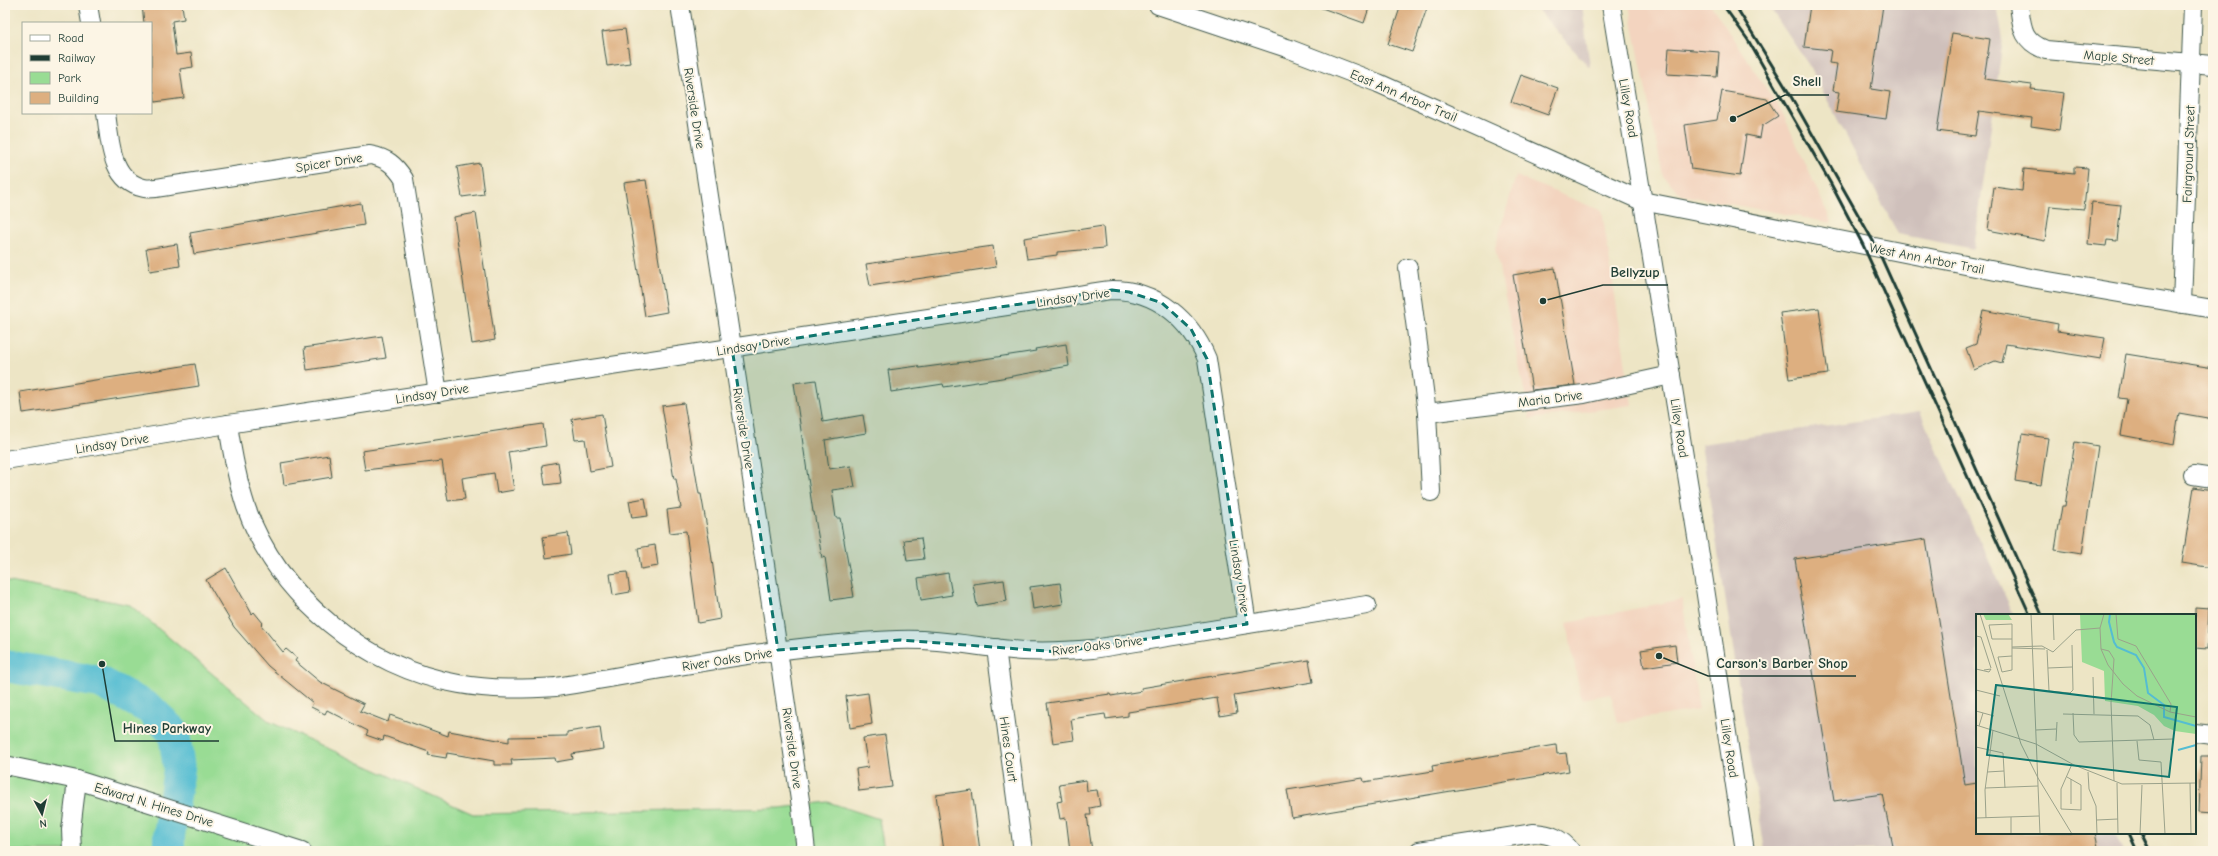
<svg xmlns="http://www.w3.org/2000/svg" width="2218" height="856" font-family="'Comic Neue',sans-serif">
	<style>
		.built { fill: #f3d4bf }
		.industrial { fill: #cfc0bb }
		.green { fill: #99dc94; stroke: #5c8c64 }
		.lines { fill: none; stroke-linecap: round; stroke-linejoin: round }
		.river { stroke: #55bdd2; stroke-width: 32 }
		.building { fill: #ddaf80 }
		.minor-casing { stroke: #3e564a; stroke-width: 20 }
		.minor { stroke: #fff; stroke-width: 18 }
		.rail { stroke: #1f3d34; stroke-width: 3 }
		.marked { fill: #0f766e; fill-opacity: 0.2; stroke: #0f766e; stroke-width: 3; stroke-dasharray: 8 5; stroke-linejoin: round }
		.labels { text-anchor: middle; stroke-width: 4; stroke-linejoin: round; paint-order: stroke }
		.street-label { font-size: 13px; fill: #1f3d34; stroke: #fcf5e5 }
		.inset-river { fill: none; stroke: #55bdd2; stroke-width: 2 }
		.inset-road { fill: none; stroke: #9ba28b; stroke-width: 1 }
		.view { fill: #0f766e; fill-opacity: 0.15; stroke: #0f766e; stroke-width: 2 }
		.inset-edge { fill: none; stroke: #1f3d34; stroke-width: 2 }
		.leader { fill: none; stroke: #1f3d34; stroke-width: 1.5 }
		.callout-dot { fill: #1f3d34; stroke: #fcf5e5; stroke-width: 1.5 }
		.callout-label { font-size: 14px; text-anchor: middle; font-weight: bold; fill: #1f3d34; stroke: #fcf5e5; stroke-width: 4; stroke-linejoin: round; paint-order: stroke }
	</style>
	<rect width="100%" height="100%" fill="#fcf5e5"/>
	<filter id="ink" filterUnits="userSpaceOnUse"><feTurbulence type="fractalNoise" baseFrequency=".025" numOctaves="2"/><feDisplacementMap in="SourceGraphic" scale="8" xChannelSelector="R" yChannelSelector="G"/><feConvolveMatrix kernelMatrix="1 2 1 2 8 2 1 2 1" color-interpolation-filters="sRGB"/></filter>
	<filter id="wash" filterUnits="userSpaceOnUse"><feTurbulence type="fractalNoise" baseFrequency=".012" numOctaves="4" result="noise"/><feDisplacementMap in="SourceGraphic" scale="16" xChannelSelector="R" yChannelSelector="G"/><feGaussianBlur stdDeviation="0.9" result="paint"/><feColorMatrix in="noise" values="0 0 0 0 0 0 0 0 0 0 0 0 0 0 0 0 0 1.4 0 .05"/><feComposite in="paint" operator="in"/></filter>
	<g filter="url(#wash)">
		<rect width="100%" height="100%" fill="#ede5c5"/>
		<g class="built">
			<path d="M 1629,5 L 1711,5 L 1783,114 L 1832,223 L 1682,195 L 1663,176 Z"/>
			<path d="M 1516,176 L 1602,211 L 1632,405 L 1530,419 L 1495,248 Z"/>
			<path d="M 1682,599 L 1699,710 L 1618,722 L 1611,694 L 1581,699 L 1567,623 Z"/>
		</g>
		<g class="industrial">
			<path d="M 1533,5 L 1582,5 L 1590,68 Z"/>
			<path d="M 1768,5 L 1997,5 L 2003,39 L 1974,249 L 1898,234 L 1810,67 Z"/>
			<path d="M 1920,412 L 2014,615 L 1977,615 L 1977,833 L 2115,833 L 2123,851 L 1765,851 L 1701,444 Z"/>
		</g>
		<path class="green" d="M 5,581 L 130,605 L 270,722 L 473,814 L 780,808 L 828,802 L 879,819 L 884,851 L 5,851 Z"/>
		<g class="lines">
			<path class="river" d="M 5,666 L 100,682 L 150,709 L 174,733 L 179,769 L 169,836 L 169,851"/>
		</g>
		<g id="blocks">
			<g class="building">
				<path d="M 142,5 L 182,5 L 184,19 L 172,21 L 176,55 L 191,53 L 193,67 L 180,69 L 184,98 L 155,102 L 154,91 L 151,91 L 151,23 L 144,23 Z"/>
				<path d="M 1320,5 L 1370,5 L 1364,23 L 1319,7 Z"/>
				<path d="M 1401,5 L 1428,5 L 1412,52 L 1388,44 Z"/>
				<path d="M 1810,5 L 1883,5 L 1871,89 L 1890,92 L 1886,119 L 1836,112 L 1839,92 L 1833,91 L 1837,64 L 1829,63 L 1831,50 L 1804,47 Z"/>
				<path d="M 625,29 L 630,63 L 607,66 L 602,32 Z"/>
				<path d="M 1952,33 L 1990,39 L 1984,79 L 2032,85 L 2031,89 L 2064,93 L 2059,130 L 2031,126 L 2032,118 L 1979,111 L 1975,136 L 1937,131 Z"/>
				<path d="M 1669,48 L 1719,52 L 1717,77 L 1667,74 Z"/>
				<path d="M 1521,75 L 1558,88 L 1548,115 L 1511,102 Z"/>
				<path d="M 1722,91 L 1767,99 L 1778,116 L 1762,126 L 1760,138 L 1746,135 L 1740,176 L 1691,169 L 1685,125 L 1717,120 Z"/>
				<path d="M 480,163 L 484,194 L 462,197 L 457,167 Z"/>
				<path d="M 2074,167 L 2088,168 L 2084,209 L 2050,206 L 2045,241 L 1988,230 L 1994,187 L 2022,191 L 2024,169 L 2074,174 Z"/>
				<path d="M 646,180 L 667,312 L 645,316 L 624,183 Z"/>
				<path d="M 2092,202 L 2121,205 L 2117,241 L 2107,240 L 2106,246 L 2088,244 Z"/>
				<path d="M 361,203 L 364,225 L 194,254 L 190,233 Z"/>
				<path d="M 476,213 L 495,340 L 472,344 L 454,217 Z"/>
				<path d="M 1103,226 L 1105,248 L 1057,252 L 1057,255 L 1027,259 L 1024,238 Z"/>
				<path d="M 177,244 L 180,266 L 150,271 L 146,249 Z"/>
				<path d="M 993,246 L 996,267 L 870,286 L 866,264 Z"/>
				<path d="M 1555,268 L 1575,385 L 1532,390 L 1513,275 Z"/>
				<path d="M 1819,308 L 1828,374 L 1789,379 L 1780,313 Z"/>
				<path d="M 1983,310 L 2058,324 L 2057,331 L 2105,338 L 2101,359 L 2006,344 L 2002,363 L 1995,361 L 1974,370 L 1966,348 L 1976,344 Z"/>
				<path d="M 382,336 L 386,358 L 307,370 L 304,348 Z"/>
				<path d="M 1066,344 L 1069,366 L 996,379 L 944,387 L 943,384 L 891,392 L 888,370 L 918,366 L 919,368 L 971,361 L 1036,351 L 1035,349 Z"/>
				<path d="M 2126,354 L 2213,368 L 2213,419 L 2179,413 L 2174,445 L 2121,435 L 2127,399 L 2119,398 Z"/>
				<path d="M 195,364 L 199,386 L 23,413 L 20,392 Z"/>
				<path d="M 816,380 L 823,422 L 863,415 L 866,433 L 825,440 L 829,469 L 851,466 L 855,487 L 832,490 L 836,518 L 840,518 L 854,597 L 831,600 L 825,557 L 822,558 L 814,512 L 813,512 L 794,383 Z"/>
				<path d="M 684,403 L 699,494 L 701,494 L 710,545 L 720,619 L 698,623 L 686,531 L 670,533 L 667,510 L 681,508 L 676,479 L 674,479 L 662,406 Z"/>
				<path d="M 602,414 L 611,467 L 590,471 L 585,439 L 575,440 L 572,419 Z"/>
				<path d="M 543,424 L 546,446 L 508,452 L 514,490 L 497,493 L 494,473 L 462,478 L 465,499 L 448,501 L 442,461 L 365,470 L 362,451 Z"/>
				<path d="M 2022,434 L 2048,438 L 2041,485 L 2015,481 Z"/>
				<path d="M 2075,442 L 2098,446 L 2082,554 L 2055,550 L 2062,506 L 2065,506 Z"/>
				<path d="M 329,455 L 332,477 L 284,485 L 281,463 Z"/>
				<path d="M 558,462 L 561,483 L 545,485 L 542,465 Z"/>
				<path d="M 2194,487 L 2213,490 L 2213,568 L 2182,563 Z"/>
				<path d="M 645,498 L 648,516 L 632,518 L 629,501 Z"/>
				<path d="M 568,533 L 571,554 L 546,558 L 543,537 Z"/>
				<path d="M 921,538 L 924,559 L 907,561 L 904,540 Z"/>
				<path d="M 1926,539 L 1965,785 L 1977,783 L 1977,833 L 2095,833 L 2099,851 L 1894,851 L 1882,794 L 1834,801 L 1795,559 Z"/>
				<path d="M 655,545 L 658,566 L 641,569 L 638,548 Z"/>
				<path d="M 226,568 L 252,614 L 254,612 L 263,623 L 261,625 L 283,652 L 286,649 L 297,658 L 295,661 L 320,682 L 364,704 L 360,711 L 388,722 L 390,715 L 448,736 L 449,731 L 509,742 L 509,737 L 567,736 L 567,732 L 600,727 L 603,749 L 572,754 L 573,759 L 556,762 L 555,758 L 511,760 L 512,765 L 494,765 L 494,761 L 447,753 L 446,758 L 428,755 L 429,752 L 384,736 L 383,741 L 366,735 L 368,731 L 327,710 L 325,714 L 311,707 L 313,703 L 268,666 L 234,627 L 206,580 Z"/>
				<path d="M 627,572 L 630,592 L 613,595 L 610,574 Z"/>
				<path d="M 948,573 L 952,595 L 921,600 L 918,578 Z"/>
				<path d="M 1004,580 L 1007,601 L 977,606 L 973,584 Z"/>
				<path d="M 1060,583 L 1063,604 L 1033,609 L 1030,587 Z"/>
				<path d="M 2195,607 L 2209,608 L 2207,649 L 2195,648 Z"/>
				<path d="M 1675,645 L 1677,662 L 1644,667 L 1641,650 Z"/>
				<path d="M 1309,660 L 1313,682 L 1234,695 L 1237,713 L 1220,716 L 1217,698 L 1128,712 L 1128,716 L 1106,719 L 1105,714 L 1071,719 L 1074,740 L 1053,743 L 1047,703 L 1110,694 L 1111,696 L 1142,691 L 1141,688 Z"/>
				<path d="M 868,693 L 872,724 L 850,728 L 846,696 Z"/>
				<path d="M 885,735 L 892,787 L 859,791 L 856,769 L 868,767 L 863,738 Z"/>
				<path d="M 1556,745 L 1557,754 L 1566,753 L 1569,771 L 1292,818 L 1287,790 L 1363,778 L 1364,782 L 1433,771 L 1432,766 Z"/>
				<path d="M 2201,756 L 2213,756 L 2213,813 L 2199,812 Z"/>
				<path d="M 1086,780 L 1087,791 L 1097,790 L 1100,806 L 1090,808 L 1091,815 L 1087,815 L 1092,851 L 1070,851 L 1066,818 L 1060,819 L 1057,802 L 1062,801 L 1059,784 Z"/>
				<path d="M 972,790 L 980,851 L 944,851 L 936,795 Z"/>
			</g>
		</g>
	</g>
	<g filter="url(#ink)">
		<use href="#blocks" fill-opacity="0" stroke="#3e564a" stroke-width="1"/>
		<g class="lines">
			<g class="minor-casing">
				<g id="minor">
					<path d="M 88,5 L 91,23"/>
					<path d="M 680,5 L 778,650 L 801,807 L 806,851"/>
					<path d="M 1158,5 L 1287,48 L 1378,83 L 1642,201 L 2031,278 L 2213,309"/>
					<path d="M 1611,5 L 1699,549 L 1745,851"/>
					<path d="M 2019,5 C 2022,28 2022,41 2046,50 L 2213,65"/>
					<path d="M 106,113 C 110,140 110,181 144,188 C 153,190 165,186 175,185 L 370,155 C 387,158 395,165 404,179 L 438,393"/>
					<path d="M 1408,268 L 1427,413 L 1431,492"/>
					<path d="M 2182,304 L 2193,5"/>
					<path d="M 1427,413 L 1584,394 L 1671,375"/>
					<path d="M 228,424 C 232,452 237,480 246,507 C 278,597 366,668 459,684 C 492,690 523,689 556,687 C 669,668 782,645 897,640 C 940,638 982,648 1024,651 C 1047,652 1070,651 1093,649 L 1367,605"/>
					<path d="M 5,460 L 228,424 L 1073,296 C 1085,294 1099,291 1112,290 C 1157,290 1191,320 1207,359 L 1247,624"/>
					<path d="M 2193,475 L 2213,478"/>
					<path d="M 996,648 L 1023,851"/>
					<path d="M 2195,733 L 2213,735"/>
					<path d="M 5,765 L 77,780 L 302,851"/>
					<path d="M 72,851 L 71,830 L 77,780"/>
					<path d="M 1419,851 L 1534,833 C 1550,834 1561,838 1571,851"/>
				</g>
			</g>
			<use href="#minor" class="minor"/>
			<g class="rail">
				<path d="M 1723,5 L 1748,40 L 1831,184 L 1863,245 L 2030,615"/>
				<path d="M 1735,5 L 1789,93 L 1877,248 L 2042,615"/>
				<path d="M 2129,833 L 2137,851"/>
				<path d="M 2141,833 L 2150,851"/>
			</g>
		</g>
	</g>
	<path class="marked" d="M 1112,290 L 1129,292 L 1162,303 L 1191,329 L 1207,359 L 1247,624 L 1059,652 L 900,640 L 778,650 L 732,348 Z"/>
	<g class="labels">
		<g class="street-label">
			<text transform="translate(2119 57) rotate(5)" y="5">Maple Street</text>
			<text transform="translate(1404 95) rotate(23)" y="5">East Ann Arbor Trail</text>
			<text transform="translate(695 108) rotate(81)" y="5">Riverside Drive</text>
			<text transform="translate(1629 108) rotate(80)" y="5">Lilley Road</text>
			<text transform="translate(2188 154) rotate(-88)" y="5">Fairground Street</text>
			<text transform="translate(329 162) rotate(-9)" y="5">Spicer Drive</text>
			<text transform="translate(1927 258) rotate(11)" y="5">West Ann Arbor Trail</text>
			<text transform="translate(1073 297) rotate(-8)" y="5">Lindsay Drive</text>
			<text transform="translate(753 345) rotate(-9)" y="5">Lindsay Drive</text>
			<text transform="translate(432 393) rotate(-9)" y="5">Lindsay Drive</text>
			<text transform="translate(1550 398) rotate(-7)" y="5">Maria Drive</text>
			<text transform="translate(744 428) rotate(81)" y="5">Riverside Drive</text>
			<text transform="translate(1680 428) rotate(81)" y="5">Lilley Road</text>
			<text transform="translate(112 443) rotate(-9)" y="5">Lindsay Drive</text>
			<text transform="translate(1240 576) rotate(81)" y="5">Lindsay Drive</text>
			<text transform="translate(1097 645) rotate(-7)" y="5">River Oaks Drive</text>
			<text transform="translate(727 659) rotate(-9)" y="5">River Oaks Drive</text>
			<text transform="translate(793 748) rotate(82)" y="5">Riverside Drive</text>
			<text transform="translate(1730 748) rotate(81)" y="5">Lilley Road</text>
			<text transform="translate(1009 749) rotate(82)" y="5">Hines Court</text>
			<text transform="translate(154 804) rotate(17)" y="5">Edward N. Hines Drive</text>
		</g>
	</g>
	<g transform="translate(1976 614)">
		<rect width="220" height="220" fill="#ede5c5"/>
		<path d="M 7,0 L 32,0 L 36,6 L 10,6 ZM 104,0 L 220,0 L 220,120 L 199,117 L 188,112 L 178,101 L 162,92 L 129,87 L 128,57 L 106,48 Z" fill="#99dc94"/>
		<path class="inset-river" d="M 134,0 L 133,8 L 138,28 L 141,33 L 160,41 L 163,46 L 168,54 L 172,79 L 188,91 L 188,103 L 220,112M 202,136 L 220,131"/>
		<path class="inset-road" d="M 4,0 L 45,130 L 62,164 L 96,220M 55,0 L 64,220M 77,0 L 78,26M 128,0 L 124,14 L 125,35 L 132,51 L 147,70 L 161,82 L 194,98 L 220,103M 140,0 L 142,25 L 160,32 L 195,90 L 194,98M 0,22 L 5,23 L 15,54M 36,33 L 66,32 L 77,38 L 100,16 L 124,14M 36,34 L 69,35M 125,35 L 133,37 L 138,45 L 135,89 L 138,167M 71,36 L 73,77 L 94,79 L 97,76 L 96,31M 36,42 L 22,43 L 26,58 L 36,56 L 36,10 L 13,11 L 16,25 L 36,25M 72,54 L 96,53M 0,55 L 13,58 L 15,55 L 8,56M 117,63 L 118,100M 0,76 L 24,82M 0,97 L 18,102M 97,99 L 98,121 L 103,128 L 197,125M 87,100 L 162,102 L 174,111 L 178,126M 0,111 L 60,130 L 98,151 L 146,170 L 220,169M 3,112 L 7,99M 60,116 L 80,115M 80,127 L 81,108M 161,127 L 163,146 L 185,148 L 189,220M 0,133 L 27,139 L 29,174M 11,158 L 28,157M 112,158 L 113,175 L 120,192 L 121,220M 91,163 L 105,171 L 105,196 L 85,195 L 85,175 L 96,150M 141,169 L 142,220M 214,169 L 215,220M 9,174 L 62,172M 95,190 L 95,165M 35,203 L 35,220M 0,204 L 63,202M 10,204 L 9,176 L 17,116M 121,206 L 142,205M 164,220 L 166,171"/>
		<path class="view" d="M 20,71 L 201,93 L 193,163 L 11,141 Z"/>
		<rect width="220" height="220" class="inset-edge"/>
	</g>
	<path class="leader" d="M1733 119L1785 95H1829M1543 301L1603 285H1668M1659 656L1708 676H1856M102 664L115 741H219"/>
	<g class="callout-dot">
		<circle cx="1733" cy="119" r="4"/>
		<circle cx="1543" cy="301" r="4"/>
		<circle cx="1659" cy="656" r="4"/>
		<circle cx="102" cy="664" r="4"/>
	</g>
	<g class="callout-label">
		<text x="1807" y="86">Shell</text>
		<text x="1635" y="277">Bellyzup</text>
		<text x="1782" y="668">Carson's Barber Shop</text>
		<text x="167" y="733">Hines Parkway</text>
	</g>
	<rect width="2218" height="856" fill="none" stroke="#fcf5e5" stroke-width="20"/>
	<rect x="22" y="22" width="130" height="92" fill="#fcf5e5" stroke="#a4ab9e"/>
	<rect x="30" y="35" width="20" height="6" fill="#ffffff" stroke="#a4ab9e"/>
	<text x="58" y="42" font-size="12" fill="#1f3d34">Road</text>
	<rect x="30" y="55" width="20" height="6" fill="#1f3d34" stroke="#a4ab9e"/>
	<text x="58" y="62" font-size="12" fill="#1f3d34">Railway</text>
	<rect x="30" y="72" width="20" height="12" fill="#99dc94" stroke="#a4ab9e"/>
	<text x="58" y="82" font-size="12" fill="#1f3d34">Park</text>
	<rect x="30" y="92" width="20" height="12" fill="#ddaf80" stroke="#a4ab9e"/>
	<text x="58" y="102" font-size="12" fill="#1f3d34">Building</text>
	<g transform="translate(42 814) rotate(173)" stroke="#fcf5e5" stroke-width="3" paint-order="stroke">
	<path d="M0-3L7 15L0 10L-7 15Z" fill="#1f3d34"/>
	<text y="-6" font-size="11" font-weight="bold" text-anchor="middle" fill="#1f3d34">N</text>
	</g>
</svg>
